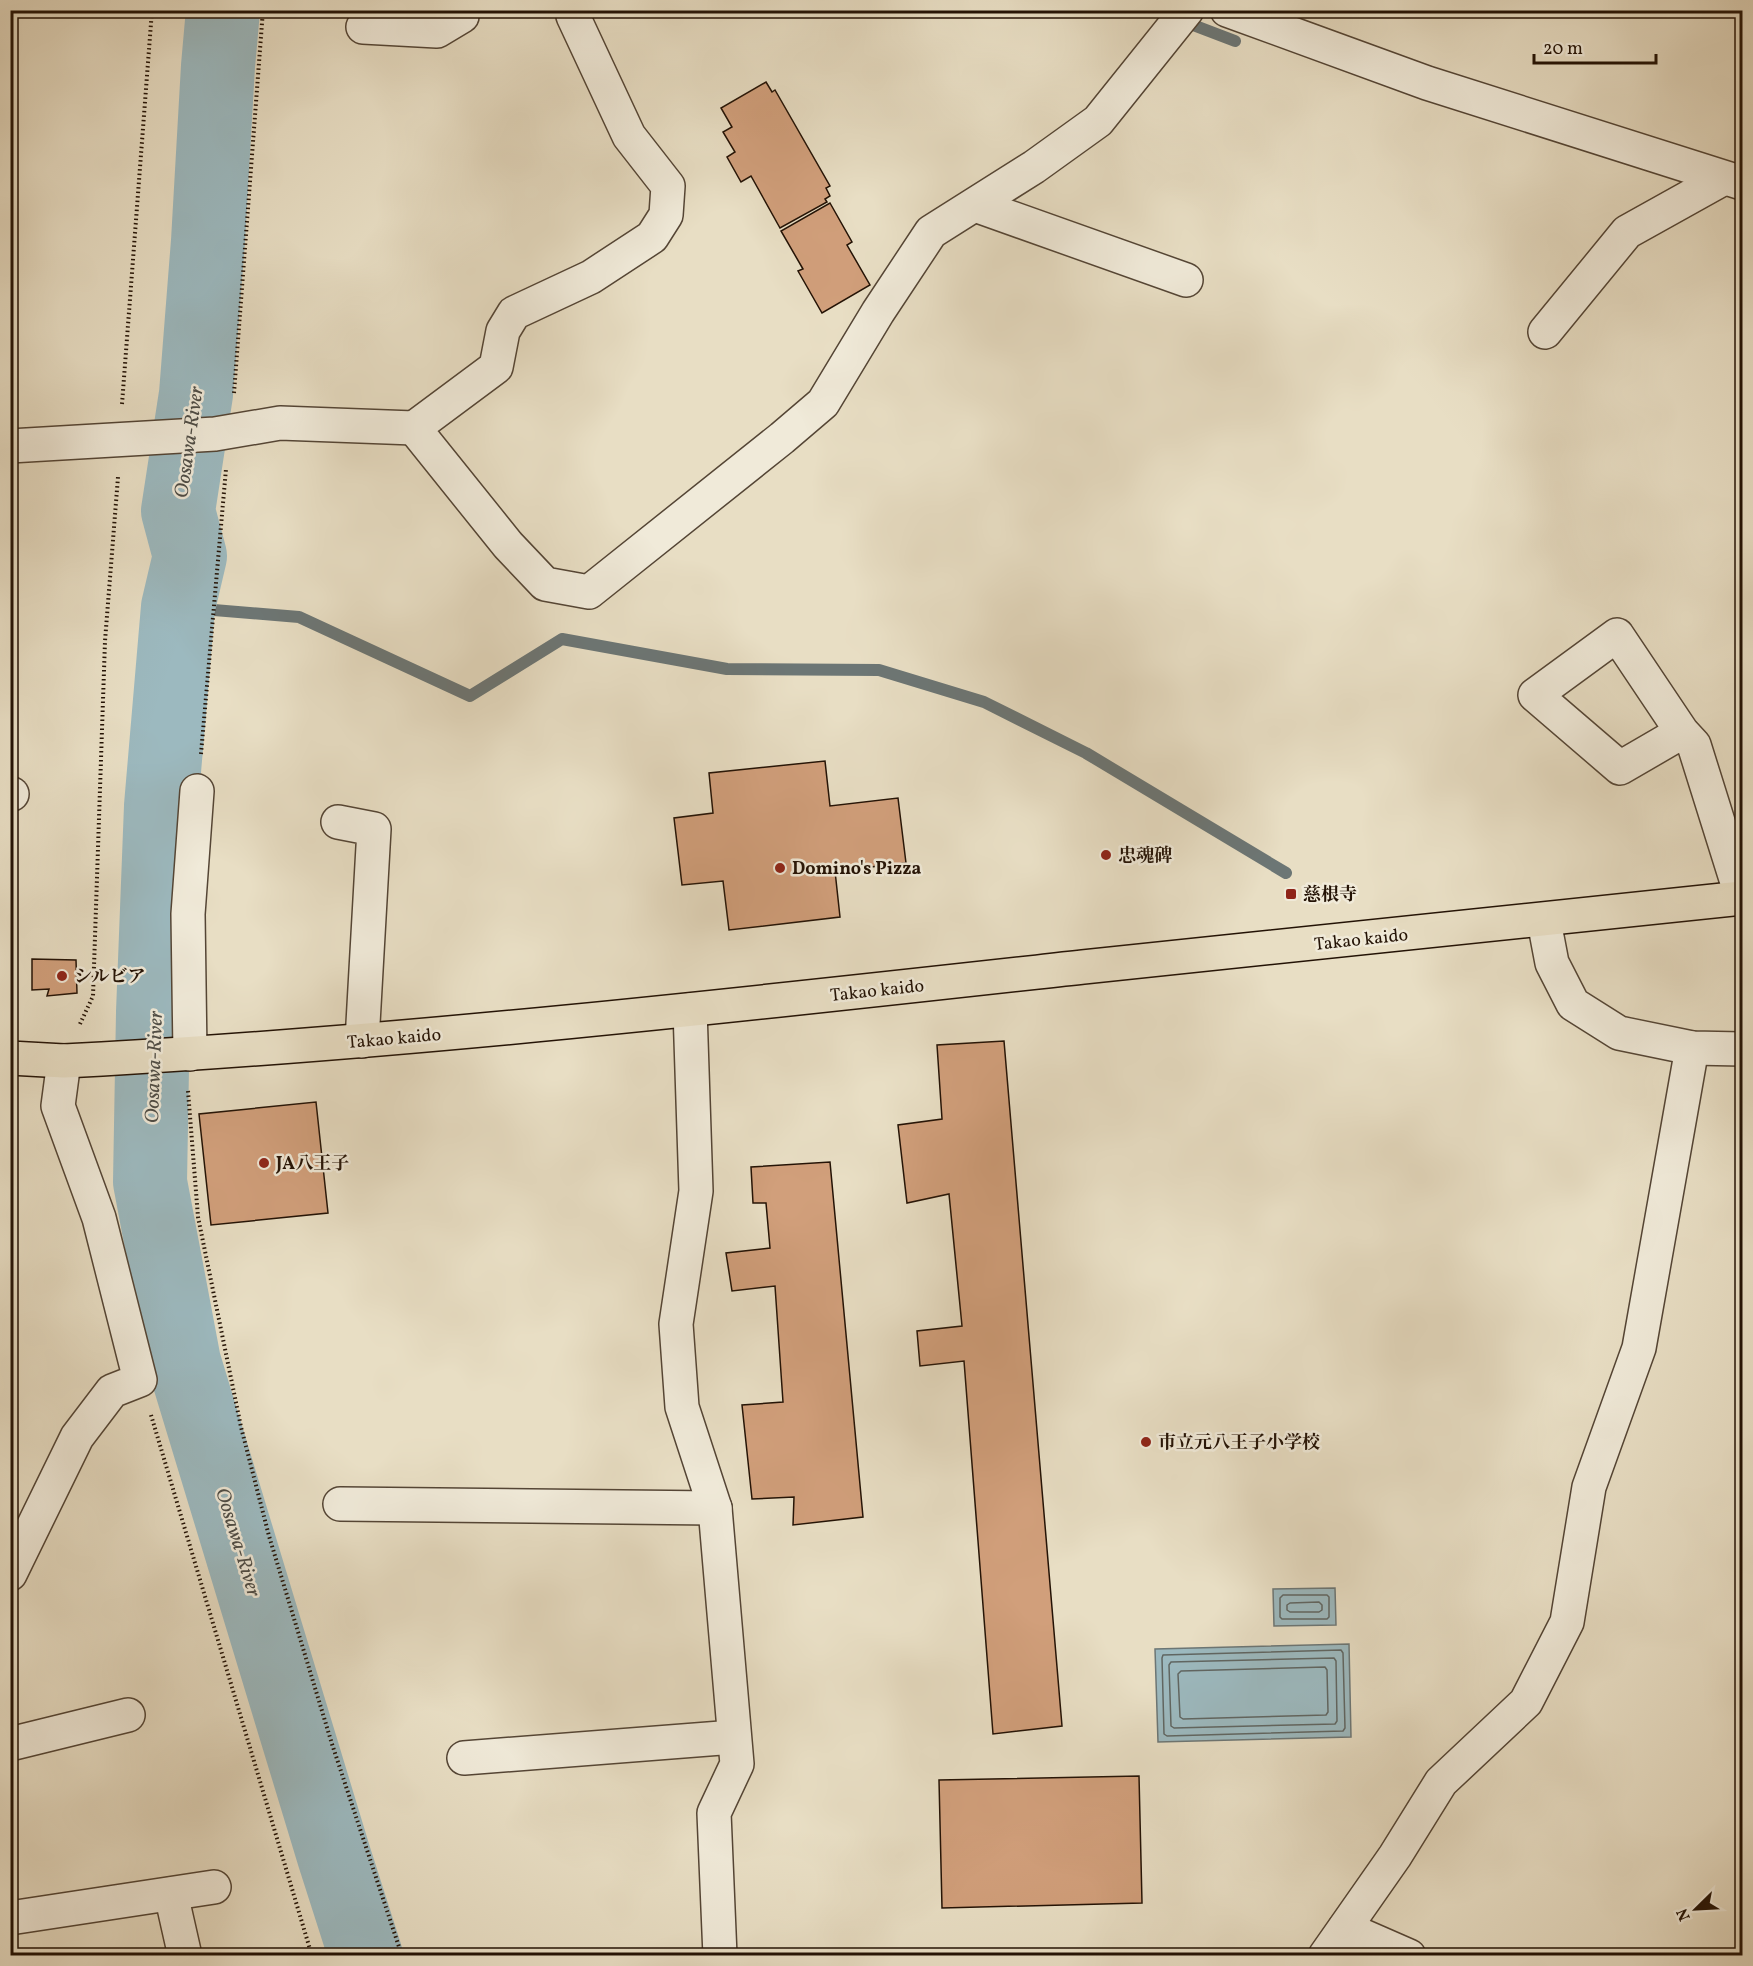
<svg xmlns="http://www.w3.org/2000/svg" width="1753" height="1966" font-family="Vollkorn,'Noto Serif JP',serif">
	<style>
		.water { fill: #9cb9bf; stroke: #6c7675; stroke-width: 1.5 }
		.lines { fill: none; stroke-linecap: round; stroke-linejoin: round }
		.shore { stroke: #606662; stroke-width: 1.5 }
		.stream { stroke: #6c7675; stroke-width: 12 }
		.river { stroke: #9cb9bf; stroke-width: 74 }
		.building { fill: #d19f7b; stroke: #231205; stroke-width: 1.5 }
		.minor-casing { stroke: #544535; stroke-width: 36 }
		.major-casing { stroke: #231205; stroke-width: 36 }
		.path { stroke: #231205; stroke-width: 4; stroke-dasharray: 1.5 3; stroke-linecap: butt }
		.minor { stroke: #f0ead9; stroke-width: 33 }
		.major { stroke: #e8dec4; stroke-width: 33 }
		.poi-dot { fill: #8f2418; stroke: #f0ead9; stroke-width: 2 }
		.labels { text-anchor: middle; stroke-width: 5; stroke-linejoin: round; paint-order: stroke }
		.poi-label { font-size: 18px; font-weight: bold; fill: #231205; stroke: #f0ead9; text-anchor: start }
		.street-label { font-size: 18px; fill: #231205; stroke: #f0ead9 }
		.water-label { font-size: 20px; font-style: italic; fill: #4d4c46; stroke: #f0ead9 }
	</style>
	<rect width="100%" height="100%" fill="#e8dec4"/>
	<filter id="stains"><feTurbulence type="fractalNoise" baseFrequency=".00333" numOctaves="4"/><feColorMatrix values="0 0 0 0 .2 0 0 0 0 .09 0 0 0 0 .02 0 0 0 .5 -.17"/></filter>
	<radialGradient id="worn" r=".72"><stop offset=".6" stop-color="#630" stop-opacity="0"/><stop offset="1" stop-color="#630" stop-opacity=".3"/></radialGradient>
	<g class="water">
		<path d="M 1335,1588 L 1336,1625 L 1274,1626 L 1273,1589 Z"/>
		<path d="M 1349,1644 L 1351,1737 L 1158,1742 L 1155,1649 Z"/>
	</g>
	<g class="lines">
		<g class="shore">
			<path d="M 1283,1595 L 1327,1595 L 1329,1597 L 1329,1617 L 1327,1619 L 1282,1619 L 1280,1617 L 1280,1598 Z"/>
			<path d="M 1319,1602 L 1322,1605 L 1322,1610 L 1319,1612 L 1290,1612 L 1287,1610 L 1287,1605 L 1290,1603 Z"/>
			<path d="M 1341,1650 L 1343,1653 L 1345,1728 L 1343,1731 L 1167,1736 L 1164,1734 L 1162,1658 L 1163,1655 Z"/>
			<path d="M 1334,1658 L 1336,1661 L 1337,1721 L 1335,1724 L 1174,1728 L 1171,1726 L 1169,1665 L 1171,1662 Z"/>
			<path d="M 1325,1667 L 1327,1670 L 1328,1712 L 1326,1715 L 1183,1719 L 1180,1717 L 1178,1674 L 1181,1671 Z"/>
		</g>
		<g class="stream">
			<path d="M 1193,25 L 1235,41"/>
			<path d="M 178,607 L 299,617 L 470,696 L 562,639 L 727,669 L 879,670 L 984,702 L 1086,753 L 1286,873"/>
		</g>
		<path class="river" d="M 223,10 L 218,66 L 208,241 L 196,394 L 178,511 L 190,556 L 178,607 L 161,806 L 153,1012 L 150,1182 L 184,1362 L 334,1856 L 366,1956"/>
	</g>
	<g class="building">
		<path d="M 766,82 L 772,92 L 775,90 L 830,186 L 826,188 L 830,196 L 825,199 L 827,202 L 780,228 L 751,176 L 741,182 L 727,157 L 735,152 L 723,132 L 732,127 L 721,108 Z"/>
		<path d="M 830,203 L 852,242 L 847,245 L 870,285 L 822,313 L 798,271 L 803,269 L 781,231 Z"/>
		<path d="M 825,761 L 830,806 L 898,798 L 906,863 L 835,871 L 840,917 L 729,930 L 723,881 L 682,885 L 674,818 L 713,813 L 709,773 Z"/>
		<path d="M 32,959 L 76,960 L 77,993 L 47,996 L 49,989 L 32,990 Z"/>
		<path d="M 1004,1041 L 1062,1726 L 993,1734 L 964,1361 L 920,1366 L 917,1331 L 962,1326 L 949,1194 L 907,1203 L 898,1125 L 942,1119 L 937,1045 Z"/>
		<path d="M 316,1102 L 328,1213 L 211,1225 L 199,1114 Z"/>
		<path d="M 830,1162 L 863,1517 L 793,1525 L 794,1497 L 752,1499 L 742,1405 L 783,1402 L 775,1286 L 732,1291 L 726,1253 L 770,1248 L 766,1203 L 753,1203 L 751,1167 Z"/>
		<path d="M 1139,1776 L 1142,1903 L 942,1908 L 939,1780 Z"/>
	</g>
	<g class="lines">
		<g class="minor-casing">
			<g id="minor">
				<path d="M 575,10 L 573,16 L 629,136 L 668,186 L 666,215 L 652,237 L 591,277 L 514,313 L 503,331 L 496,367 L 414,428 L 508,545 L 545,584 L 589,592 L 782,438 L 823,403 L 878,312 L 931,232 L 1034,167 L 1098,121 L 1187,10"/>
				<path d="M 1227,10 L 1427,83 L 1742,183"/>
				<path d="M 363,27 L 437,31 L 462,16 L 462,10"/>
				<path d="M 975,205 L 1186,280"/>
				<path d="M 1545,332 L 1627,232 L 1724,178"/>
				<path d="M 10,446 L 215,434 L 280,423 L 414,428"/>
				<path d="M 1682,732 L 1620,768 L 1535,695 L 1617,635 L 1682,732 L 1694,745 L 1742,898"/>
				<path d="M 10,794 L 12,794"/>
				<path d="M 338,822 L 374,829 L 362,1041"/>
				<path d="M 1544,921 L 1552,963 L 1573,1004 L 1619,1033 L 1692,1048 L 1742,1049"/>
				<path d="M 690,1010 L 696,1191 L 676,1324 L 682,1407 L 715,1508 L 737,1764 L 714,1813 L 720,1956"/>
				<path d="M 190,1054 L 188,914 L 197,791"/>
				<path d="M 340,1504 L 715,1508"/>
				<path d="M 10,1574 L 77,1437 L 112,1391 L 140,1380 L 99,1218 L 58,1106 L 64,1061"/>
				<path d="M 10,1744 L 128,1715"/>
				<path d="M 464,1758 L 734,1737"/>
				<path d="M 171,1894 L 185,1956"/>
				<path d="M 10,1918 L 214,1887"/>
				<path d="M 1345,1928 L 1409,1956"/>
				<path d="M 1325,1956 L 1395,1856 L 1441,1782 L 1526,1702 L 1567,1622 L 1589,1487 L 1639,1348 L 1692,1048"/>
			</g>
		</g>
		<g class="major-casing">
			<path id="major" d="M 10,1058 L 64,1061 L 102,1059 C 430,1040 757,1003 1083,967 C 1303,943 1523,923 1742,898"/>
		</g>
		<g class="path">
			<path d="M 234,393 L 263,10"/>
			<path d="M 122,404 L 152,10"/>
			<path d="M 201,754 L 226,469"/>
			<path d="M 80,1024 L 93,996 L 105,641 L 118,477"/>
			<path d="M 188,1091 L 198,1217 L 241,1427 L 269,1536 L 332,1744 L 402,1956"/>
			<path d="M 151,1415 L 312,1956"/>
		</g>
		<use href="#minor" class="minor"/>
		<use href="#major" class="major"/>
	</g>
	<g class="poi-dot">
		<circle cx="1106" cy="855" r="6"/>
		<circle cx="780" cy="868" r="6"/>
		<rect x="1285" y="888" width="12" height="12" rx="3"/>
		<circle cx="62" cy="976" r="6"/>
		<circle cx="264" cy="1163" r="6"/>
		<circle cx="1146" cy="1442" r="6"/>
	</g>
	<g class="labels">
		<g class="poi-label">
			<text x="1118" y="861">忠魂碑</text>
			<text x="792" y="874">Domino's Pizza</text>
			<text x="1303" y="900">慈根寺</text>
			<text x="74" y="982">シルビア</text>
			<text x="276" y="1169">JA八王子</text>
			<text x="1158" y="1448">市立元八王子小学校</text>
		</g>
		<g class="street-label">
			<text transform="translate(1361 939) rotate(-6)" y="6">Takao kaido</text>
			<text transform="translate(877 990) rotate(-6)" y="6">Takao kaido</text>
			<text transform="translate(394 1038) rotate(-5)" y="6">Takao kaido</text>
		</g>
		<g class="water-label">
			<text transform="translate(188 442) rotate(-82)" y="7">Oosawa-River</text>
			<text transform="translate(153 1067) rotate(-88)" y="7">Oosawa-River</text>
			<text transform="translate(239 1542) rotate(73)" y="7">Oosawa-River</text>
		</g>
	</g>
	<rect width="1753" height="1966" fill="none" stroke="#e8dec4" stroke-width="36"/>
	<rect x="12" y="12" width="1729" height="1942" fill="none" stroke="#231205" stroke-width="3"/>
	<rect x="18" y="18" width="1717" height="1930" fill="none" stroke="#231205" stroke-width="1.5"/>
	<g transform="translate(1696 1909) rotate(246)" stroke="#f0ead9" stroke-width="4.5" paint-order="stroke">
	<path d="M0-4.5L10 22L0 15L-10 22Z" fill="#231205"/>
	<text y="-9" font-size="16" font-weight="bold" text-anchor="middle" fill="#231205">N</text>
	</g>
	<path d="M1534 54v9h122v-9" fill="none" stroke="#231205" stroke-width="3"/>
	<text x="1543" y="54" font-size="18" fill="#231205" stroke="#f0ead9" stroke-width="4.5" paint-order="stroke">20 m</text>
	<rect width="100%" height="100%" filter="url(#stains)"/>
	<rect width="100%" height="100%" fill="url(#worn)"/>
</svg>
